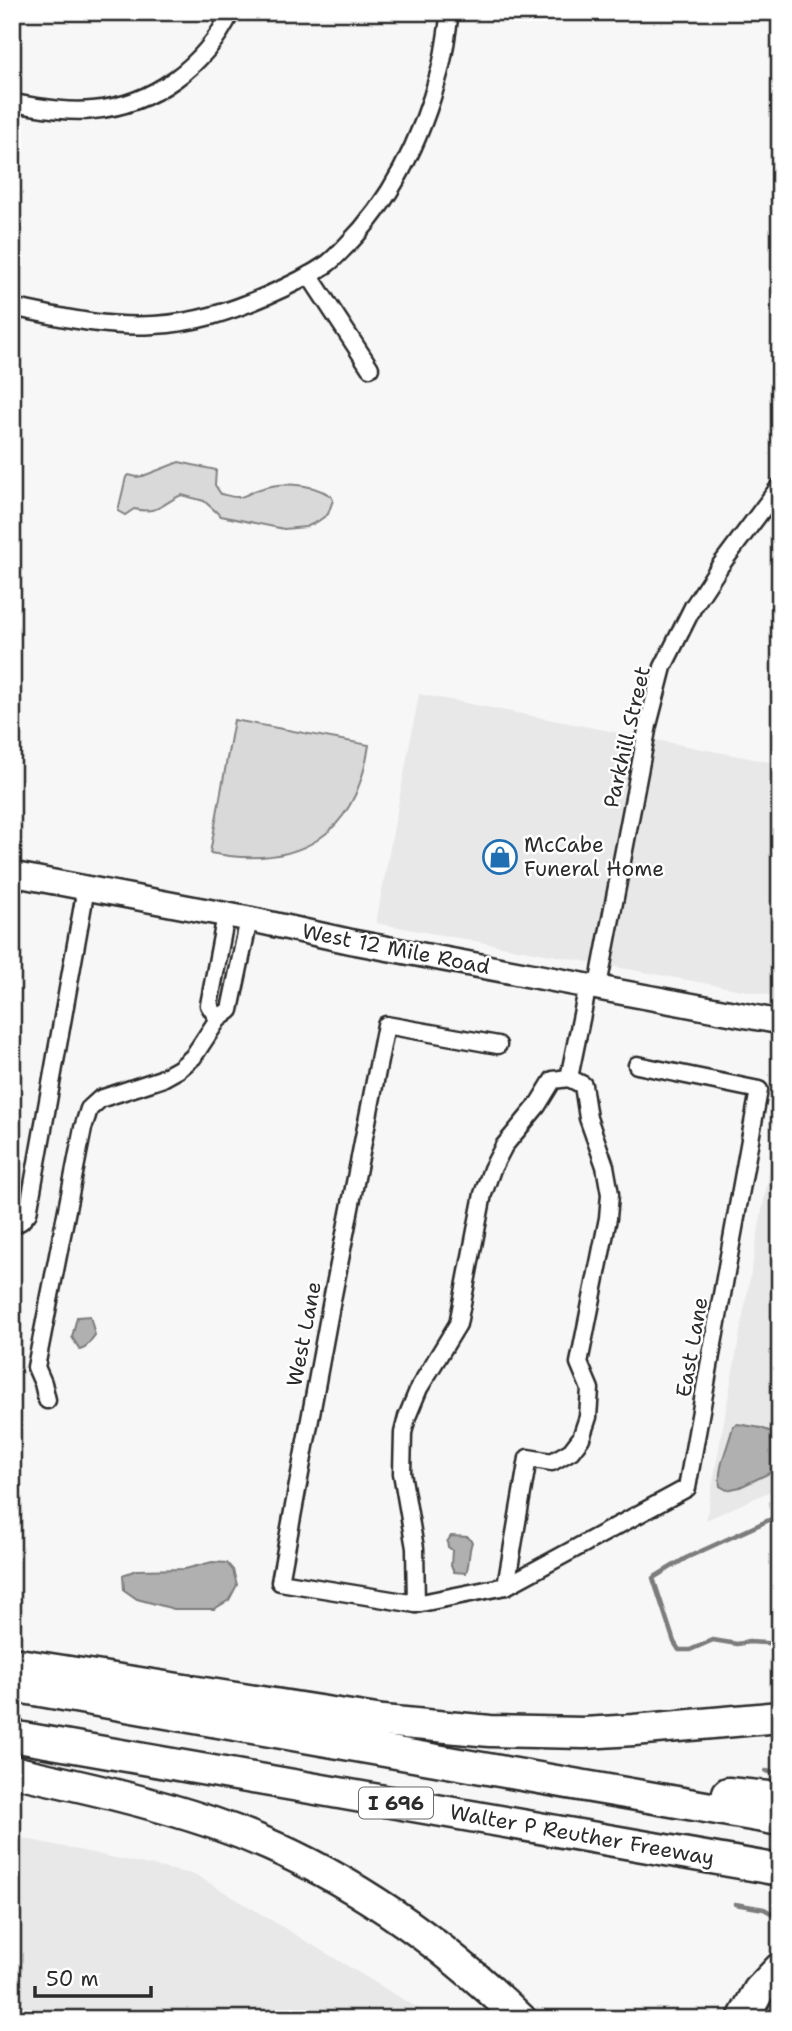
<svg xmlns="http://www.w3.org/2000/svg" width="792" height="2031" font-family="'Shantell Sans',sans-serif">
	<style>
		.built { fill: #e8e8e8 }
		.green { fill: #d9d9d9; stroke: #828282; stroke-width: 2 }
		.water { fill: #b0b0b0; stroke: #7b7b7b; stroke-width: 2 }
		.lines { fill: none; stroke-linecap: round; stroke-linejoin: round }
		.stream { stroke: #7b7b7b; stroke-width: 4.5 }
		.street-casing { stroke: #2b2b2b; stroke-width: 21 }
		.secondary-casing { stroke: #2b2b2b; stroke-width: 28 }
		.highway-casing { stroke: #2b2b2b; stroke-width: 35 }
		.street { stroke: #fff; stroke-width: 16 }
		.secondary { stroke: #fff; stroke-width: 23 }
		.highway { stroke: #fff; stroke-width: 30 }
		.labels { text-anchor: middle; stroke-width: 5; stroke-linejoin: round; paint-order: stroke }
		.shield { fill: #fff; stroke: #6b6b6b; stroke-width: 2 }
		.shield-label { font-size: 19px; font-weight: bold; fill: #2b2b2b }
		.street-label { font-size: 21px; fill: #2b2b2b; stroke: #fff }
		.poi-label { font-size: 21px; fill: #2b2b2b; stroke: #fff; text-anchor: start }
	</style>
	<rect width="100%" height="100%" fill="#f7f7f7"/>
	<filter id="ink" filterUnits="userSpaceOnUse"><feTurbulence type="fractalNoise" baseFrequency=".0143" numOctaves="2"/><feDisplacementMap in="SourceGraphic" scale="14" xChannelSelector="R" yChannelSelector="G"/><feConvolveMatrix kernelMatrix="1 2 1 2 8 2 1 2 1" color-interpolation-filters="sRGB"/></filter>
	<g filter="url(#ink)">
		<g class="built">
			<path d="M 419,694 L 780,764 L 780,997 L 376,923 Z"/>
			<path d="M 780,1112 L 780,1487 L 706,1520 Z"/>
			<path d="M 12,1836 L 196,1875 L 436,2019 L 12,2019 Z"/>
		</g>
		<g class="green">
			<path d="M 179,462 L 216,470 L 215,485 L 221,494 C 226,495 231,497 237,497 C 244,498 250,492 257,490 C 280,482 310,482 331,496 L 333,500 L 328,514 L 317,522 L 306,527 L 284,529 L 221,516 L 204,501 L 182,495 C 163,502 160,515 134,509 L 125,515 L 118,511 L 126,477 L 129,475 L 137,477 L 143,476 Z"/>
			<path d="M 234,720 L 369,745 C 356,836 299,870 210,853 Z"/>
		</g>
		<g class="water">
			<path d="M 90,1316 L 95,1335 L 85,1348 L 80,1350 L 72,1337 L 77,1317 Z"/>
			<path d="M 738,1424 L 761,1428 L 780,1435 L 780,1468 L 740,1487 L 727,1490 L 720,1486 C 717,1467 729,1445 733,1426 Z"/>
			<path d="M 451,1536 L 468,1537 L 472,1542 C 468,1553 470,1563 466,1573 L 454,1572 L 451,1566 L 452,1550 L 448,1547 L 447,1542 Z"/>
			<path d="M 212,1562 L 227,1563 L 233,1570 L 237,1585 L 229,1600 L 214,1609 L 174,1609 L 137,1599 L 124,1590 L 123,1575 L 136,1570 L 185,1569 Z"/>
		</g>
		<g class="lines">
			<g class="stream">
				<path d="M 780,1515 L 686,1558 L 653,1578 L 674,1642 L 679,1650 L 690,1650 L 713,1640 L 737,1644 L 749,1642 L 780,1644"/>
				<path d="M 766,1771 L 780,1774"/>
				<path d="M 735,1904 L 764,1909 L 780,1918"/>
			</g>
			<g class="street-casing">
				<g id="street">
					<path d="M 12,103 C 38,107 67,113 93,110 C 153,105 205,66 231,12"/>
					<path d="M 309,275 L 370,368"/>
					<path d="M 12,307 C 59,317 106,328 154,325 C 195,323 229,312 266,296 C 287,287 308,277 327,264 C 334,259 340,252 346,246 C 394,198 423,134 440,70 C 445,51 447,31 450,12"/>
					<path d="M 598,986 L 648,725 L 663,667 L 693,607 L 720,566 L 780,486"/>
					<path d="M 218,1019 L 209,1005 L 226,915"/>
					<path d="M 498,1045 L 386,1025 L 332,1300 L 280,1582 L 416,1604 L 506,1586 L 687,1488 L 759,1090 L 637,1065"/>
					<path d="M 569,1078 L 588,985"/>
					<path d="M 12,1226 L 21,1221 L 28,1213 L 86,888"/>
					<path d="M 47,1400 L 43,1383 L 36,1367 L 83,1128 L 89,1109 L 100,1099 L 161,1079 L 179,1069 L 193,1057 L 218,1019 L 230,1010 L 249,919"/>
					<path d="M 506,1586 L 528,1458 L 552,1462 L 571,1451 L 581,1438 L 588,1417 L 590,1389 L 579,1363 L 608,1218 L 610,1194 L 605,1166 L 588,1118 L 583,1085 L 569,1078"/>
					<path d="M 416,1604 L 415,1548 L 402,1473 L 403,1433 L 407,1417 L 419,1388 L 458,1324 L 483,1194 L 492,1169 L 504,1146 L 537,1106 L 553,1080 L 569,1078"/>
				</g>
			</g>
			<g class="secondary-casing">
				<path id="secondary" d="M 12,874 L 249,919 L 353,942 L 780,1022"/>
			</g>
			<g class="highway-casing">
				<g id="highway">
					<path d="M 12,1663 L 383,1721 L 490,1731 L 584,1733 L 634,1730 L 780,1717"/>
					<path d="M 12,1686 L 780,1820"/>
					<path d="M 12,1736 L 780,1870"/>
					<path d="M 12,1771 C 80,1786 148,1801 213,1823 C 331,1863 432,1933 521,2019"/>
					<path d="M 728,1793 L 780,1798"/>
					<path d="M 743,2019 L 759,1990 L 780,1968"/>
				</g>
			</g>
			<use href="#street" class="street"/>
			<use href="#secondary" class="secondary"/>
			<use href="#highway" class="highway"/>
		</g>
	</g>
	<defs>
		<g id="shop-ring" transform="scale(1.75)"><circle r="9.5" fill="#fff" stroke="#1f6fb2" stroke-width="1.5"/><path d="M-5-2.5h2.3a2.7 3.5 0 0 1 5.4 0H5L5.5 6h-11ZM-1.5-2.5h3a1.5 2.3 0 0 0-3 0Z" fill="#1f6fb2"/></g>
	</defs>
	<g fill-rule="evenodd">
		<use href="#shop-ring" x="500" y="857"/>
	</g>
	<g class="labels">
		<rect class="shield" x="359" y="1787.5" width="74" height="31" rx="5"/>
		<g class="shield-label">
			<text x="396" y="1810">I 696</text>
		</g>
		<g class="street-label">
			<text transform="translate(627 737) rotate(-77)" y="7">Parkhill Street</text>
			<text transform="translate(396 949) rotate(11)" y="7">West 12 Mile Road</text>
			<text transform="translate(304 1334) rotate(-79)" y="7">West Lane</text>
			<text transform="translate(692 1347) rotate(-80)" y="7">East Lane</text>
			<text transform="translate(582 1835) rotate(10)" y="7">Walter P Reuther Freeway</text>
		</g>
		<g class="poi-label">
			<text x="524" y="852">McCabe<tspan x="524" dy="24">Funeral Home</tspan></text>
		</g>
	</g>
	<rect width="792" height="2031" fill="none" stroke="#fff" stroke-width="42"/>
	<rect x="21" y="21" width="750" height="1989" fill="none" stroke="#2b2b2b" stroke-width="2.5" filter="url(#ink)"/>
	<path d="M35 1986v10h116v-10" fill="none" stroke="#2b2b2b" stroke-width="3.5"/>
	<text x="46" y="1986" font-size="21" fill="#2b2b2b" stroke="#ffffff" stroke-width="5" paint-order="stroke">50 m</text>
</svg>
